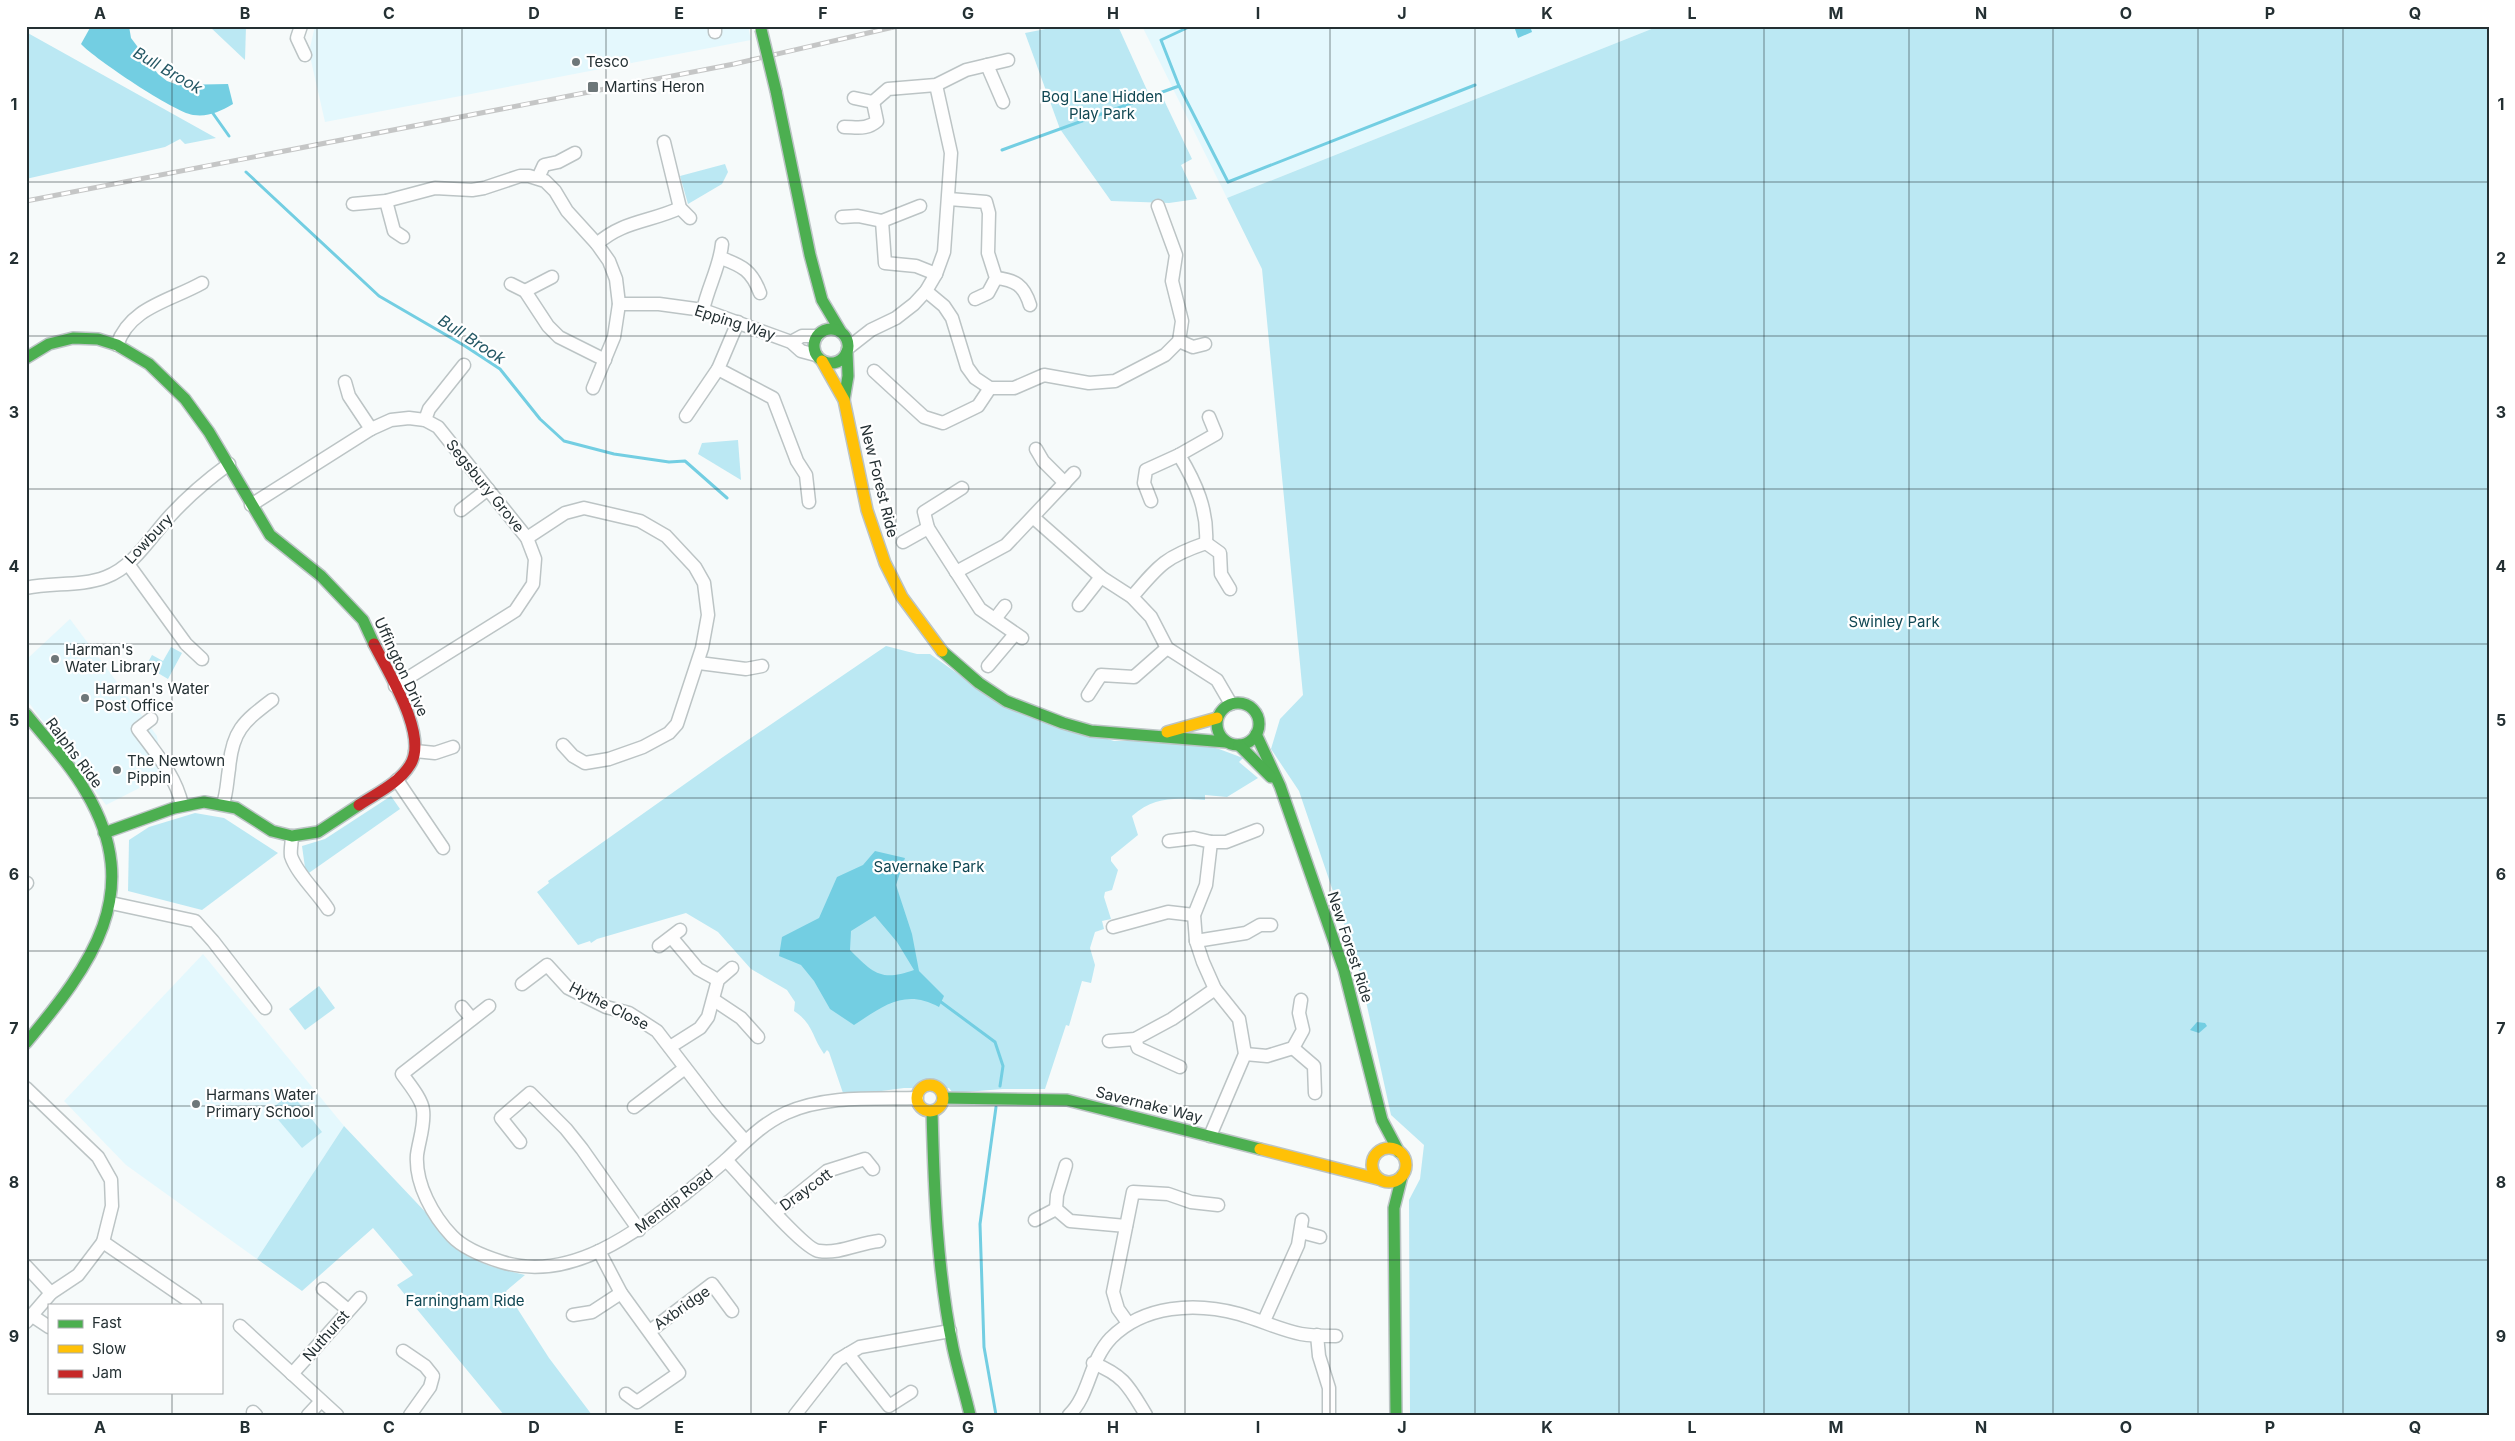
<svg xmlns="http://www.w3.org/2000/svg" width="2515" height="1441" font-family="Inter,sans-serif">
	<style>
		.built { fill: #e4f8fd }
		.green { fill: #bbe8f3 }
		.water { fill: #73cee2; fill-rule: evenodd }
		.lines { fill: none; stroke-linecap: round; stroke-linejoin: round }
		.stream { stroke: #73cee2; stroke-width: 3 }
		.street-casing { stroke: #bcc4c5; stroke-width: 15 }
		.fast-casing { stroke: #bcc4c5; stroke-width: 14 }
		.slow-casing { stroke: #bcc4c5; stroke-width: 14 }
		.jam-casing { stroke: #bcc4c5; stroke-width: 14 }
		.street { stroke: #fefefe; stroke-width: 12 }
		.fast { stroke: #4caf50; stroke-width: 11 }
		.slow { stroke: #ffc107; stroke-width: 11 }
		.jam { stroke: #c62828; stroke-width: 11 }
		.rail-casing { stroke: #c5c6c6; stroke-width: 5 }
		.rail { stroke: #fff; stroke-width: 3; stroke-dasharray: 9; stroke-linecap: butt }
		.fast-bridge-casing { stroke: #bcc4c5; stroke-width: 14; stroke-linecap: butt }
		.fast-bridge { stroke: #4caf50; stroke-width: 11 }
		.grid { fill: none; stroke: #243033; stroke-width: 1; stroke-opacity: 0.55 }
		.poi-dot { fill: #6e7779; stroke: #fff; stroke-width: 2 }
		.labels { text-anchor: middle; stroke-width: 4.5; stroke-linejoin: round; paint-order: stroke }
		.poi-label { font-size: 15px; fill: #243033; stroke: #fff; text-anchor: start }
		.park-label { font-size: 15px; fill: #104753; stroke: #fff }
		.street-label { font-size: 15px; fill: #243033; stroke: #fff }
		.water-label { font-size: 16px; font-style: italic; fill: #255865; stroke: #fff }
		.neatline { fill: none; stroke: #243033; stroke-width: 2 }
		.grid-label { font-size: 16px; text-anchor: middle; font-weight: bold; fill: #243033 }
	</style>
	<rect width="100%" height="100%" fill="#f6fafa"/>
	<g class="built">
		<path d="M 315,26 L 748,26 L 751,40 L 325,122 L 309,52 Z"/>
		<path d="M 1142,26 L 1659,26 L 1227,198 Z"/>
		<path d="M 70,619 L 157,736 L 163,776 L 106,805 L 26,699 L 26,660 Z"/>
		<path d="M 203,954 L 344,1126 L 257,1259 L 126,1165 L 64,1101 Z"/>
	</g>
	<g class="green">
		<path d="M 209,26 L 246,26 L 245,60 Z"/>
		<path d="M 1061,26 L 1118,26 L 1151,99 L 1162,96 L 1192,159 L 1181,165 L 1197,199 L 1169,203 L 1111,201 L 1060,129 L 1025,33 Z"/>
		<path d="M 1659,26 L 2489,26 L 2489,1415 L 1410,1415 L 1409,1200 L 1420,1179 L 1424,1145 L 1391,1115 L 1358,965 L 1299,791 L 1271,749 L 1280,719 L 1303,695 L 1262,269 L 1227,198 Z"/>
		<path d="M 26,32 L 216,138 L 185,144 L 180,139 L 165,147 L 26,179 Z"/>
		<path d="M 725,164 L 728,172 L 722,184 L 688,204 L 680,176 Z"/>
		<path d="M 738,440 L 741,480 L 698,454 L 702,443 Z"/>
		<path d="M 886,646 L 917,654 L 930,654 L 1006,708 L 1114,741 L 1189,741 L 1219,749 L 1243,758 L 1239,762 L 1258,778 L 1227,797 L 1205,795 L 1205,800 C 1176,798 1155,796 1132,816 L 1138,835 L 1111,857 L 1111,861 L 1118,870 L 1112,890 L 1105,892 L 1104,897 L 1111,919 L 1102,921 L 1104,929 L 1095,932 L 1090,948 L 1095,965 L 1091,983 L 1082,981 L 1069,1026 L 1066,1025 L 1045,1089 L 1003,1089 L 953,1093 L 949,1088 L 904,1088 L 844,1096 L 829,1052 L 827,1050 L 824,1054 C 812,1037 813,1023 794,1011 L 795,1002 L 787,990 L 751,969 L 718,932 L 686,913 L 597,939 L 591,943 L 590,941 L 578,945 L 537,892 L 549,883 L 548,881 L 723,757 Z"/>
		<path d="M 171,647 L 182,653 L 168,679 L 146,666 L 152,655 L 163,661 Z"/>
		<path d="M 391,796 L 400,809 L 306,875 L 302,846 L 325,839 Z"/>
		<path d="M 195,813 L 224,818 L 278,853 L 202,910 L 128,891 L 129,840 L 149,827 Z"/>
		<path d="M 319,986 L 335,1008 L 305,1030 L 289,1009 Z"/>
		<path d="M 291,1093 L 322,1132 L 302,1148 L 270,1110 Z"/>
		<path d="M 344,1126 L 467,1256 L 490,1266 L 525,1275 L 506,1291 L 549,1358 L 592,1415 L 504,1415 L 397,1285 L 413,1275 L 373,1228 L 302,1291 L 257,1259 Z"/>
	</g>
	<g class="water">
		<path d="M 91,26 L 129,26 L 131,38 L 158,74 L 167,81 L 178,85 L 228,84 L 233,104 C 219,112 209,117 193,115 C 174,112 95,59 81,44 Z"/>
		<path d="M 1514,26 L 1530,26 L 1532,32 L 1518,38 Z"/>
		<path d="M 875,851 L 905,858 L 896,885 L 912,934 L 919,971 L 944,996 L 939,1007 C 905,988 883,1006 854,1025 L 830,1009 L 814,981 L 801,965 L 779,956 L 782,937 L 819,918 L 837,877 L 863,865 ZM 875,916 L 897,942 L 914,970 C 881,982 873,973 850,950 L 851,931 Z"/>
		<path d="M 2197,1022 L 2205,1023 L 2207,1026 L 2199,1033 L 2190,1030 Z"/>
	</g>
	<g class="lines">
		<g class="stream">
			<path d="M 1179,86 L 1228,182 L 1475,85"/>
			<path d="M 212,112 L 229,136"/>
			<path d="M 1002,150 L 1179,86 L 1161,40 L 1191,26"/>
			<path d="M 246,172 L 379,296 L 465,346 L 500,369 L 540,419 L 564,441 L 614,454 L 669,462 L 685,461 L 727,498"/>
			<path d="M 941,1002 L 995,1042 L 1003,1066 L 1000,1086"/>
			<path d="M 996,1107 L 980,1224 L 984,1347 L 996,1415"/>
		</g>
		<g class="street-casing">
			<g id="street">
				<path d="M 301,26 L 297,38 L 305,55"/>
				<path d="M 715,26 L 715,32"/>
				<path d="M 987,65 L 1008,60"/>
				<path d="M 873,102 L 888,89 L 936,85 L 966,70 L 987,65 L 1003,102"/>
				<path d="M 844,127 C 857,127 867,130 877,121 L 873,102 L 854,98"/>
				<path d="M 664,142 L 680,208 L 690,218"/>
				<path d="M 538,178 L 544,165 L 558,162 L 575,153"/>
				<path d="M 949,199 L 986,202 L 989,213 L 988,253 L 996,278 L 988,293 L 975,299"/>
				<path d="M 386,201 L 394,231 L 403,237"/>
				<path d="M 353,204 L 386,201 L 435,188 L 472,190 L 484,188 L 520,176 L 529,176 L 545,181 L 555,191 L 567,211 L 597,244 L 609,261 L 616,279 L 619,304 L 614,337 L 593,388"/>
				<path d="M 842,217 L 858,216 L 882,221 L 920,206"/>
				<path d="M 882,221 L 885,263 L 916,266 L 936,274"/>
				<path d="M 597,244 C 622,221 650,222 680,208"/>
				<path d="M 721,258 C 743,266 752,271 760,293"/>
				<path d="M 996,278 C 1015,280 1024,285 1030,305"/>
				<path d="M 511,284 L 525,291 L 548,326 L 559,337 L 605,360"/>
				<path d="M 525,291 L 552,277"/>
				<path d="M 926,291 L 944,306 L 952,318 L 967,367 L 975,378 L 990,388 L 1014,388 L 1044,375 L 1089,383 L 1115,381 L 1165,355 L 1179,341 L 1182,321 L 1172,281 L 1176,255 L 1158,206"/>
				<path d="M 619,304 L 659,304 L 703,310 L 791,342 L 801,351 L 816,355"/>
				<path d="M 703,310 C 708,287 720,266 722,244"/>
				<path d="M 738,322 L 718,369 L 773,398 L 797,461 L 806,475 L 809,502"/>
				<path d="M 1179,341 L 1193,347 L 1205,344"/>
				<path d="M 791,342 L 802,336 L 817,336"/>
				<path d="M 117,345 C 130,307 170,301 202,283"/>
				<path d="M 848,348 L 871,330 L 896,318 L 914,304 L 926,291 L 936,274 L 944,252 L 951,153 L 936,85"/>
				<path d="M 874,371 L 924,417 L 943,423 L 978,406 L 990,388"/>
				<path d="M 345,382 L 349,396 L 371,429"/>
				<path d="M 686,416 L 718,369"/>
				<path d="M 425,420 L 429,409 L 464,365"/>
				<path d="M 1036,449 L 1043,461 L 1065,483"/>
				<path d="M 1179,455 L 1216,434 L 1209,417"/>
				<path d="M 962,488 L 924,512 L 928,528 L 980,609 L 1022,638"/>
				<path d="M 251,505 L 371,429 L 391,420 L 409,418 L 425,420 L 438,427 L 527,538 L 535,559 L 533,584 L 515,611 L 395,686"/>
				<path d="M 461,510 L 488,489"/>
				<path d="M 1034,518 L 1101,577 L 1132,597 L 1151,617 L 1167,648 L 1217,680 L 1231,704"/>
				<path d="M 527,538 L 565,513 L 584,508 L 640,521 L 666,536 L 695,567 L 704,583 L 708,615 L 702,648 L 677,724 L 669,733 L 643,747 L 609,759 L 585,763 L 573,756 L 563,745"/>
				<path d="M 903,542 L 928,528"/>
				<path d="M 1206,543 L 1220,553 L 1221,574 L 1230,589"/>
				<path d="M 128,564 L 186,644 L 202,659"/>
				<path d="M 956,572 L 1006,545 L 1074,473"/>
				<path d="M 26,588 C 52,582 80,587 106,577 C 133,567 150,538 169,517 C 187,497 207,480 229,464"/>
				<path d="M 1132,597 C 1159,565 1165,557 1206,543 C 1208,510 1196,483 1179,455 L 1146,470 L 1144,483 L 1151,501"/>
				<path d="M 1079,605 L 1101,577"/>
				<path d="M 995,619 L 1005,606"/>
				<path d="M 699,663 L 746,669 L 762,666"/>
				<path d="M 988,666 L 1015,634"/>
				<path d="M 1088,695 L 1101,675 L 1134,677 L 1167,648"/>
				<path d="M 151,719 L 138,729 C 155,752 176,776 182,805"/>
				<path d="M 415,751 L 435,753 L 453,747"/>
				<path d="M 397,780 L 443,848"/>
				<path d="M 223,804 C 227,792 227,781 229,769 C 232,731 243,722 272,700"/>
				<path d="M 292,836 C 292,842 290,850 291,856 C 297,874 317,892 328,909"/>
				<path d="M 1169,841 L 1194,838 L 1211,842 L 1206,885 L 1194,915 L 1196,941 L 1203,962 L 1215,989 L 1239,1019 L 1245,1054 L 1210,1136"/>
				<path d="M 1211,842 L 1226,842 L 1257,830"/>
				<path d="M 26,884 L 27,883"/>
				<path d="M 111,903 L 195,921 L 213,941 L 265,1008"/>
				<path d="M 1113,927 L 1168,912 L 1194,915"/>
				<path d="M 672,938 L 698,969 L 718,980"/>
				<path d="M 1196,941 L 1246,933 L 1260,925 L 1271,925"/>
				<path d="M 659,946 L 680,930"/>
				<path d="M 522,984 L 547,965 L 568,988 L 606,1007 L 629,1013 L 657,1031 L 717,1109 L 745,1141"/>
				<path d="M 714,1000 L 741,1018 L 758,1037"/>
				<path d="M 489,1006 L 402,1074 C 409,1084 422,1099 423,1110 C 425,1125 419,1140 417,1155 C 415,1184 433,1216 452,1236 C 464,1249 486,1257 502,1262 C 571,1283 636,1232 686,1193 C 699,1182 714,1171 727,1159 C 746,1141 762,1124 786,1113 C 826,1095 874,1099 917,1098"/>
				<path d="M 462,1007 L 472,1019"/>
				<path d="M 1135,1039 L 1138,1048 L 1180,1067"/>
				<path d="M 1109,1041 L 1135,1039 L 1172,1019 L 1215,989"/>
				<path d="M 670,1047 L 700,1028 L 708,1017 L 718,980 L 732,968"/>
				<path d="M 1293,1048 L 1314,1066 L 1315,1093"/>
				<path d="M 1245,1054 L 1267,1056 L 1293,1048 L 1303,1030 L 1299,1013 L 1301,1000"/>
				<path d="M 26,1088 L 98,1157 L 111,1180 L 112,1206 L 103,1242 L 78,1275 L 51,1293 L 26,1322"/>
				<path d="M 634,1107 L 685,1068"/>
				<path d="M 520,1142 L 501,1118 L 530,1093 L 566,1129 L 582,1149 L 639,1230"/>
				<path d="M 726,1160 C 741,1175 804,1250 819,1251 C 840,1254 859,1243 879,1241"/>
				<path d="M 1066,1165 L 1057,1195 L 1056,1209 L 1070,1221 L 1126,1226"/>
				<path d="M 776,1212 L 827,1171 L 865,1159 L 873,1169"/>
				<path d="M 1035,1220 L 1056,1209"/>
				<path d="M 1301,1232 L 1320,1237"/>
				<path d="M 103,1242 L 195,1305"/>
				<path d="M 599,1251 L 621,1293 L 679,1373 L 637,1402 L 626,1394"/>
				<path d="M 26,1266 L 51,1293"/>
				<path d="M 323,1289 L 348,1310"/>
				<path d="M 31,1315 L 49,1327"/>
				<path d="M 573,1315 L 592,1312 L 621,1293"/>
				<path d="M 1264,1321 L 1298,1245 L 1302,1220"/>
				<path d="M 1128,1323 L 1118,1309 L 1113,1292 L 1133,1192 L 1168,1194 L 1191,1202 L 1218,1205"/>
				<path d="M 240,1326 L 337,1415"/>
				<path d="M 650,1331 L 712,1284 L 732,1311"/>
				<path d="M 1317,1335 L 1319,1356 L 1329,1388 L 1329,1415"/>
				<path d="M 403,1351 L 425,1366 L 433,1376 L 430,1387 L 410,1415"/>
				<path d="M 848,1354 L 889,1406 L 911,1392"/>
				<path d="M 1093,1363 C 1125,1376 1129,1387 1146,1415"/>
				<path d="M 292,1374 L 360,1298"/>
				<path d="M 253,1412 L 256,1415"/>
				<path d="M 308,1415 L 321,1401"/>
				<path d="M 795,1415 L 838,1360 L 860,1347 L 950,1331"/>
				<path d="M 1069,1415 C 1090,1395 1089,1361 1111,1338 C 1144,1305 1195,1302 1239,1314 C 1260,1320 1281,1330 1301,1334 C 1312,1336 1325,1336 1336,1336"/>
			</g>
		</g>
		<g class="fast-casing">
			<g id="fast">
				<path d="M 776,91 L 810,255 L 822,300 L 841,332"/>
				<circle cx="831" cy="346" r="17"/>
				<path d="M 26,358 L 49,344 L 73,338 L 98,339 L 117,345 L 149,364 L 185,399 L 209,432 L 270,535 L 321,576 L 363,620 L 374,644"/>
				<path d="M 844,400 L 848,376 L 847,352"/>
				<path d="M 942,651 L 979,683 L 1006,701 L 1063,723 L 1091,731 L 1226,742"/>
				<circle cx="1238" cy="724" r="21"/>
				<path d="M 26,714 C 47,740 70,764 86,792 C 146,893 91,965 26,1043"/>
				<path d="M 1256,734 L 1280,786 L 1344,970 L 1382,1120 L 1399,1152"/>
				<path d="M 1239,745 L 1271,777"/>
				<path d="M 104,833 L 174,808 L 204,802 L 236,808 L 272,831 L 292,836 L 318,832 L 359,805"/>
				<path d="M 943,1098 L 1067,1100 L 1260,1149"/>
				<path d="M 932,1111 C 934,1190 937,1270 953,1348 C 958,1371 965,1393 970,1415"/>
				<path d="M 1396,1415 L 1394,1208 L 1402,1176"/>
			</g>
		</g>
		<g class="slow-casing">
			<g id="slow">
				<path d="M 822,361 L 844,400 L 867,510 L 885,563 L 902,597 L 942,651"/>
				<path d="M 1167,732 L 1217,718"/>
				<circle cx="930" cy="1098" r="13"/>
				<circle cx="1389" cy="1165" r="17"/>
				<path d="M 1260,1149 L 1378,1179"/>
			</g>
		</g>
		<g class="jam-casing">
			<path id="jam" d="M 359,805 C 377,793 399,783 410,765 C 429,736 388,672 374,644"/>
		</g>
		<use href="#street" class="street"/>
		<use href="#fast" class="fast"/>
		<use href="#slow" class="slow"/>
		<use href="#jam" class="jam"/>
		<g class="rail-casing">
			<path id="rail" d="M 26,201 L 734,64 L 898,26"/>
		</g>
		<use href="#rail" class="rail"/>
		<g class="fast-bridge-casing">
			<path id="fast-bridge" d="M 761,29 L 776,91"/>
		</g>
		<use href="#fast-bridge" class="fast-bridge"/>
	</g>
	<path class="grid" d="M 172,26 L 172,1305M 317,26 L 317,1415M 462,26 L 462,1415M 606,26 L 606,1415M 751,26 L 751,1415M 896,26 L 896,1415M 1040,26 L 1040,1415M 1185,26 L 1185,1415M 1330,26 L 1330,1415M 1475,26 L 1475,1415M 1619,26 L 1619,1415M 1764,26 L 1764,1415M 1909,26 L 1909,1415M 2053,26 L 2053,1415M 2198,26 L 2198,1415M 2343,26 L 2343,1415M 26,182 L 2489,182M 26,336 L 2489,336M 26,489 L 2489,489M 26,644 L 2489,644M 26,798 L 2489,798M 26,951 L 2489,951M 26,1106 L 2489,1106M 26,1260 L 2489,1260M 172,1392 L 172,1415"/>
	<g class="poi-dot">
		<circle cx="576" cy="62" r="5"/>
		<rect x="587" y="81" width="12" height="12" rx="2.5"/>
		<circle cx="55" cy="659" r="5"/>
		<circle cx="85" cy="698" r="5"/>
		<circle cx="117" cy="770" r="5"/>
		<circle cx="196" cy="1104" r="5"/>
	</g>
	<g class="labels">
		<g class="poi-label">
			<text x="586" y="67">Tesco</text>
			<text x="604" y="92">Martins Heron</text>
			<text x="65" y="655">Harman's<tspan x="65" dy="17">Water Library</tspan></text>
			<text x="95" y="694">Harman's Water<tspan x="95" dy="17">Post Office</tspan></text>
			<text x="127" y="766">The Newtown<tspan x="127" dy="17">Pippin</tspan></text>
			<text x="206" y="1100">Harmans Water<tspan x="206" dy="17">Primary School</tspan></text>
		</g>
		<g class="park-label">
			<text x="1102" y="102">Bog Lane Hidden<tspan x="1102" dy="17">Play Park</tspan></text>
			<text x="1894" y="627">Swinley Park</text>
			<text x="929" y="872">Savernake Park</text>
			<text x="465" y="1306">Farningham Ride</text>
		</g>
		<g class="street-label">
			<text transform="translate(735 323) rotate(18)" y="5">Epping Way</text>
			<text transform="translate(879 481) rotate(76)" y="5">New Forest Ride</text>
			<text transform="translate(485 486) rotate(51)" y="5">Segsbury Grove</text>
			<text transform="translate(149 539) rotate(-47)" y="5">Lowbury</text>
			<text transform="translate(401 667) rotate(65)" y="5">Uffington Drive</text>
			<text transform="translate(74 753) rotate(53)" y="5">Ralphs Ride</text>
			<text transform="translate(1350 947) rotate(72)" y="5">New Forest Ride</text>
			<text transform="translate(609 1006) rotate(27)" y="5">Hythe Close</text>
			<text transform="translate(1149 1105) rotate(14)" y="5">Savernake Way</text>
			<text transform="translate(806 1190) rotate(-36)" y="5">Draycott</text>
			<text transform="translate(674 1201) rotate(-38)" y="5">Mendip Road</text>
			<text transform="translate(682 1308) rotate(-35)" y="5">Axbridge</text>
			<text transform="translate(326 1336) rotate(-49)" y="5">Nuthurst</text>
		</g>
		<g class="water-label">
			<text transform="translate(168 70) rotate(30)" y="6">Bull Brook</text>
			<text transform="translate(472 339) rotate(33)" y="6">Bull Brook</text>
		</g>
	</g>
	<rect width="2515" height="1441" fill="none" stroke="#ffffff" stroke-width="55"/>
	<rect x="48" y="1304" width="175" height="90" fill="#ffffff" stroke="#a7acad"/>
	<rect x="58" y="1320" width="25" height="8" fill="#4caf50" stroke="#a7acad"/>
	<text x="92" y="1328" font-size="15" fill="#243033">Fast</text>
	<rect x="58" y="1345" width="25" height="8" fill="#ffc107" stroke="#a7acad"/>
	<text x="92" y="1354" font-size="15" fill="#243033">Slow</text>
	<rect x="58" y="1370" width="25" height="8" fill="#c62828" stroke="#a7acad"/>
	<text x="92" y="1378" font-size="15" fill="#243033">Jam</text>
	<rect x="28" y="28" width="2460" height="1386" class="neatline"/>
	<g class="grid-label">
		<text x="100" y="19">A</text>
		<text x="245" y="19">B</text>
		<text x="389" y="19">C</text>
		<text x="534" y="19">D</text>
		<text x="679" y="19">E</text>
		<text x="823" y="19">F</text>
		<text x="968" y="19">G</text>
		<text x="1113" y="19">H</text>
		<text x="1258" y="19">I</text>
		<text x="1402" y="19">J</text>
		<text x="1547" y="19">K</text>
		<text x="1692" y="19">L</text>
		<text x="1836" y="19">M</text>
		<text x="1981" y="19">N</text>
		<text x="2126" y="19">O</text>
		<text x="2270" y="19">P</text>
		<text x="2415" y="19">Q</text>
		<text x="14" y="110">1</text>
		<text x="2501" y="110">1</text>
		<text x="14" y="264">2</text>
		<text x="2501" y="264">2</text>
		<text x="14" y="418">3</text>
		<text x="2501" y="418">3</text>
		<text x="14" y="572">4</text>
		<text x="2501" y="572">4</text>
		<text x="14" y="726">5</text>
		<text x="2501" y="726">5</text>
		<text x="14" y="880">6</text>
		<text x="2501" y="880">6</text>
		<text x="14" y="1034">7</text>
		<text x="2501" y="1034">7</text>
		<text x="14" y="1188">8</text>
		<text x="2501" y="1188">8</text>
		<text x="14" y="1342">9</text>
		<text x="2501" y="1342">9</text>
		<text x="100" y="1433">A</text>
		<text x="245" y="1433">B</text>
		<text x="389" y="1433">C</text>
		<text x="534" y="1433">D</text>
		<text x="679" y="1433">E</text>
		<text x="823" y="1433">F</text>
		<text x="968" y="1433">G</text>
		<text x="1113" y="1433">H</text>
		<text x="1258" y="1433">I</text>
		<text x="1402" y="1433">J</text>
		<text x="1547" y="1433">K</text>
		<text x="1692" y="1433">L</text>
		<text x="1836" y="1433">M</text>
		<text x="1981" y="1433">N</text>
		<text x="2126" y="1433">O</text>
		<text x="2270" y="1433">P</text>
		<text x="2415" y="1433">Q</text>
	</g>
</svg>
